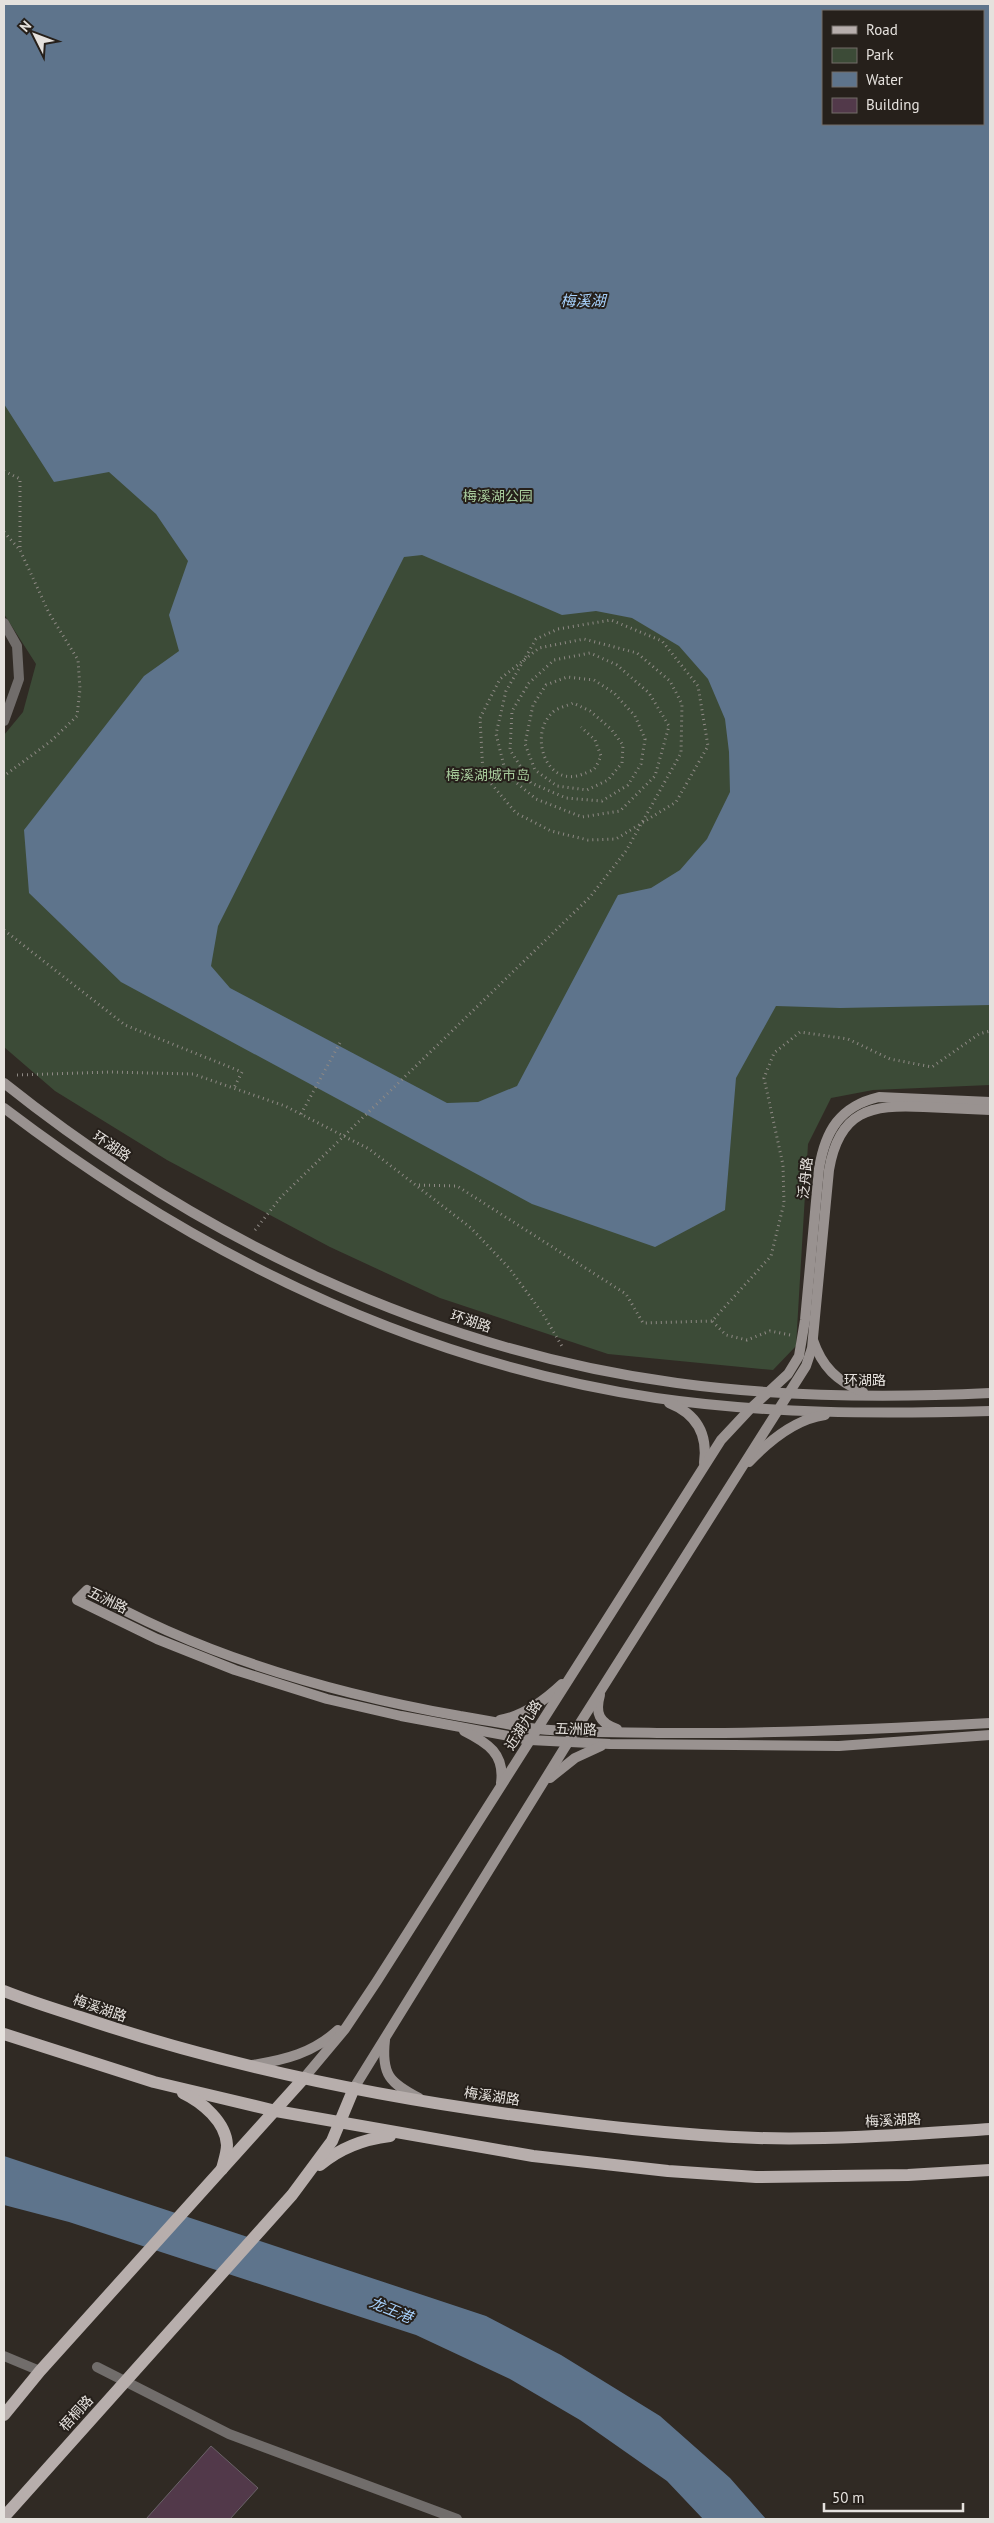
<svg xmlns="http://www.w3.org/2000/svg" width="994" height="2523" font-family="'PT Sans','Noto Sans SC',sans-serif">
	<style>
		.green { fill: #3c4b37; fill-rule: evenodd }
		.water { fill: #5e748c; fill-rule: evenodd }
		.building { fill: #52394a; stroke: #6a6268 }
		.lines { fill: none; stroke-linecap: round; stroke-linejoin: round }
		.path { stroke: #8e8984; stroke-width: 3; stroke-dasharray: 1 4; stroke-linecap: butt }
		.street { stroke: #716d6b; stroke-width: 10 }
		.secondary { stroke: #999290; stroke-width: 10 }
		.primary { stroke: #b7aeac; stroke-width: 12 }
		.labels { text-anchor: middle; stroke-width: 4; stroke-linejoin: round; paint-order: stroke }
		.park-label { font-size: 14px; fill: #a7ca9b; stroke: #26201b }
		.street-label { font-size: 14px; fill: #e5e1dd; stroke: #26201b }
		.water-label { font-size: 15px; font-style: italic; fill: #a7d1fc; stroke: #26201b }
	</style>
	<rect width="100%" height="100%" fill="#302a24"/>
	<path class="green" d="M 4,4 L 990,4 L 990,1085 L 873,1090 L 831,1098 L 808,1144 L 796,1346 L 773,1370 L 608,1354 L 440,1298 L 330,1247 L 167,1160 L 55,1091 L 4,1047 L 4,735 L 23,712 L 36,664 L 4,614 ZM 823,11 L 983,11 L 983,124 L 823,124 Z"/>
	<g class="water">
		<path d="M 4,4 L 990,4 L 990,1005 L 840,1008 L 776,1006 L 736,1078 L 725,1210 L 655,1247 L 532,1204 L 121,982 L 29,893 L 24,830 L 144,676 L 179,651 L 169,615 L 188,561 L 156,514 L 109,472 L 54,482 L 4,404 ZM 823,11 L 983,11 L 983,124 L 823,124 ZM 422,555 L 562,615 L 596,611 L 632,618 L 679,646 L 708,679 L 725,719 L 729,752 L 730,792 L 707,839 L 680,870 L 651,888 L 618,895 L 517,1086 L 478,1102 L 447,1103 L 230,988 L 211,966 L 218,926 L 404,557 Z"/>
		<path d="M 4,2156 L 486,2316 L 561,2355 L 660,2416 L 730,2478 L 766,2519 L 703,2519 L 667,2481 L 580,2420 L 510,2379 L 416,2335 L 69,2222 L 4,2205 Z"/>
	</g>
	<path class="building" d="M 211,2446 L 258,2488 L 230,2519 L 146,2519 Z"/>
	<g class="lines">
		<g class="path">
			<path d="M 4,471 L 20,479 L 20,550"/>
			<path d="M 4,532 L 20,550 L 49,613 L 78,660 L 80,689 L 77,716 L 51,741 L 4,776"/>
			<path d="M 4,930 L 125,1025 L 242,1072 L 234,1088"/>
			<path d="M 17,1075 L 111,1072 L 193,1074 L 285,1106 L 369,1149 L 471,1228 L 509,1268 L 543,1314 L 563,1348"/>
			<path d="M 301,1114 L 341,1041"/>
			<path d="M 419,1185 L 457,1186 L 626,1294 L 643,1323 L 712,1321"/>
			<path d="M 255,1230 L 281,1197 L 590,897 L 626,851 L 681,753 L 682,704 L 670,681 L 637,653 L 584,639 L 539,648 L 500,679 L 480,718 L 483,774 L 516,813 L 551,831 L 588,840 L 616,839 L 676,802 L 708,746 L 698,686 L 662,641 L 611,620 L 558,629 L 536,639 L 506,691 L 496,734 L 506,774 L 536,799 L 582,817 L 620,811 L 655,776 L 669,726 L 649,693 L 617,665 L 590,653 L 554,660 L 529,683 L 512,711 L 510,750 L 531,783 L 566,798 L 602,801 L 628,785 L 641,764 L 645,739 L 635,716 L 614,693 L 594,680 L 567,677 L 546,685 L 533,705 L 525,744 L 535,770 L 557,786 L 587,790 L 608,780 L 622,763 L 623,745 L 611,729 L 590,711 L 573,703 C 567,706 556,708 552,713 C 528,736 547,789 583,774 C 586,773 591,771 594,769 C 597,766 599,760 601,756 L 595,740 L 581,727"/>
			<path d="M 790,1335 L 770,1331 L 747,1340 L 726,1335 L 712,1321 L 771,1256 L 784,1203 L 783,1165 L 764,1078 L 774,1053 L 800,1032 L 848,1039 L 890,1059 L 932,1067 L 979,1034 L 990,1031"/>
		</g>
		<g class="street">
			<path d="M 4,623 L 17,646 L 19,679 L 4,721"/>
			<path d="M 4,2356 L 40,2371"/>
			<path d="M 97,2367 L 229,2434 L 457,2519"/>
		</g>
		<g class="secondary">
			<path d="M 4,1083 C 197,1237 430,1350 677,1383 C 780,1397 887,1398 990,1393"/>
			<path d="M 4,1108 C 196,1254 415,1362 656,1398 C 767,1414 879,1414 990,1411"/>
			<path d="M 813,1340 C 822,1367 837,1381 863,1392"/>
			<path d="M 669,1403 C 697,1414 708,1434 704,1463"/>
			<path d="M 749,1462 C 769,1441 795,1419 825,1415"/>
			<path d="M 600,1695 C 595,1713 599,1723 617,1729"/>
			<path d="M 500,1720 C 524,1716 544,1701 562,1684"/>
			<path d="M 990,1723 C 881,1729 773,1734 664,1733 C 622,1732 580,1733 538,1729 C 512,1726 486,1720 460,1716 C 330,1693 201,1656 87,1590 L 77,1600 L 157,1639 L 235,1670 L 327,1699 L 401,1716 L 530,1740 L 610,1744 L 839,1746 L 990,1735"/>
			<path d="M 464,1731 C 488,1743 505,1754 501,1783"/>
			<path d="M 550,1778 L 575,1758 L 601,1746"/>
			<path d="M 385,2040 C 381,2075 390,2083 419,2098"/>
			<path d="M 252,2065 C 285,2060 313,2053 338,2030"/>
			<path d="M 304,2078 L 345,2029 L 377,1981 L 721,1440 L 750,1409 L 788,1374 L 799,1356 L 805,1320 L 819,1169 C 825,1131 840,1106 879,1097 L 990,1102"/>
			<path d="M 354,2088 L 575,1731 L 806,1366 L 812,1348 L 829,1170 C 839,1111 870,1104 924,1107 C 946,1108 968,1109 990,1110"/>
		</g>
		<g class="primary">
			<path d="M 4,1991 C 29,2001 55,2009 80,2017 C 219,2064 362,2094 508,2114 C 591,2125 674,2135 758,2138 C 836,2140 913,2134 990,2129"/>
			<path d="M 4,2034 L 154,2082 L 276,2111 L 533,2156 L 668,2171 L 756,2177 L 908,2175 L 990,2170"/>
			<path d="M 183,2093 C 202,2102 226,2122 227,2145 C 227,2152 224,2161 222,2169"/>
			<path d="M 320,2165 C 340,2148 365,2139 390,2136"/>
			<path d="M 4,2415 L 40,2371 L 304,2078"/>
			<path d="M 4,2517 L 292,2195 L 332,2141 L 354,2088"/>
		</g>
	</g>
	<g class="labels">
		<g class="park-label">
			<text x="498" y="501">梅溪湖公园</text>
			<text x="488" y="780">梅溪湖城市岛</text>
		</g>
		<g class="street-label">
			<text transform="translate(112 1146) rotate(34)" y="5">环湖路</text>
			<text transform="translate(805 1178) rotate(-84)" y="5">泛舟路</text>
			<text transform="translate(471 1321) rotate(18)" y="5">环湖路</text>
			<text x="865" y="1385">环湖路</text>
			<text transform="translate(108 1600) rotate(26)" y="5">五洲路</text>
			<text transform="translate(523 1725) rotate(-58)" y="5">近湖九路</text>
			<text transform="translate(576 1729) rotate(2)" y="5">五洲路</text>
			<text transform="translate(100 2008) rotate(19)" y="5">梅溪湖路</text>
			<text transform="translate(492 2096) rotate(8)" y="5">梅溪湖路</text>
			<text transform="translate(893 2120) rotate(-3)" y="5">梅溪湖路</text>
			<text transform="translate(76 2413) rotate(-48)" y="5">梧桐路</text>
		</g>
		<g class="water-label">
			<text x="583" y="306">梅溪湖</text>
			<text transform="translate(391 2310) rotate(22)" y="5">龙王港</text>
		</g>
	</g>
	<rect width="994" height="2523" fill="none" stroke="#e5e1dd" stroke-width="10"/>
	<rect x="822" y="10" width="162" height="115" fill="#26201b" stroke="#726d69"/>
	<rect x="832" y="26" width="25" height="8" fill="#b7aeac" stroke="#726d69"/>
	<text x="866" y="35" font-size="15" fill="#e5e1dd">Road</text>
	<rect x="832" y="48" width="25" height="15" fill="#3c4b37" stroke="#726d69"/>
	<text x="866" y="60" font-size="15" fill="#e5e1dd">Park</text>
	<rect x="832" y="72" width="25" height="15" fill="#5e748c" stroke="#726d69"/>
	<text x="866" y="85" font-size="15" fill="#e5e1dd">Water</text>
	<rect x="832" y="98" width="25" height="15" fill="#52394a" stroke="#726d69"/>
	<text x="866" y="110" font-size="15" fill="#e5e1dd">Building</text>
	<g transform="translate(35 35) rotate(312)" stroke="#26201b" stroke-width="4" paint-order="stroke">
	<path d="M0-4L9 19L0 12L-9 19Z" fill="#e5e1dd"/>
	<text y="-8" font-size="14" font-weight="bold" text-anchor="middle" fill="#e5e1dd">N</text>
	</g>
	<path d="M824 2503v8h139v-8" fill="none" stroke="#e5e1dd" stroke-width="2.5"/>
	<text x="832" y="2503" font-size="15" fill="#e5e1dd" stroke="#26201b" stroke-width="4" paint-order="stroke">50 m</text>
</svg>
